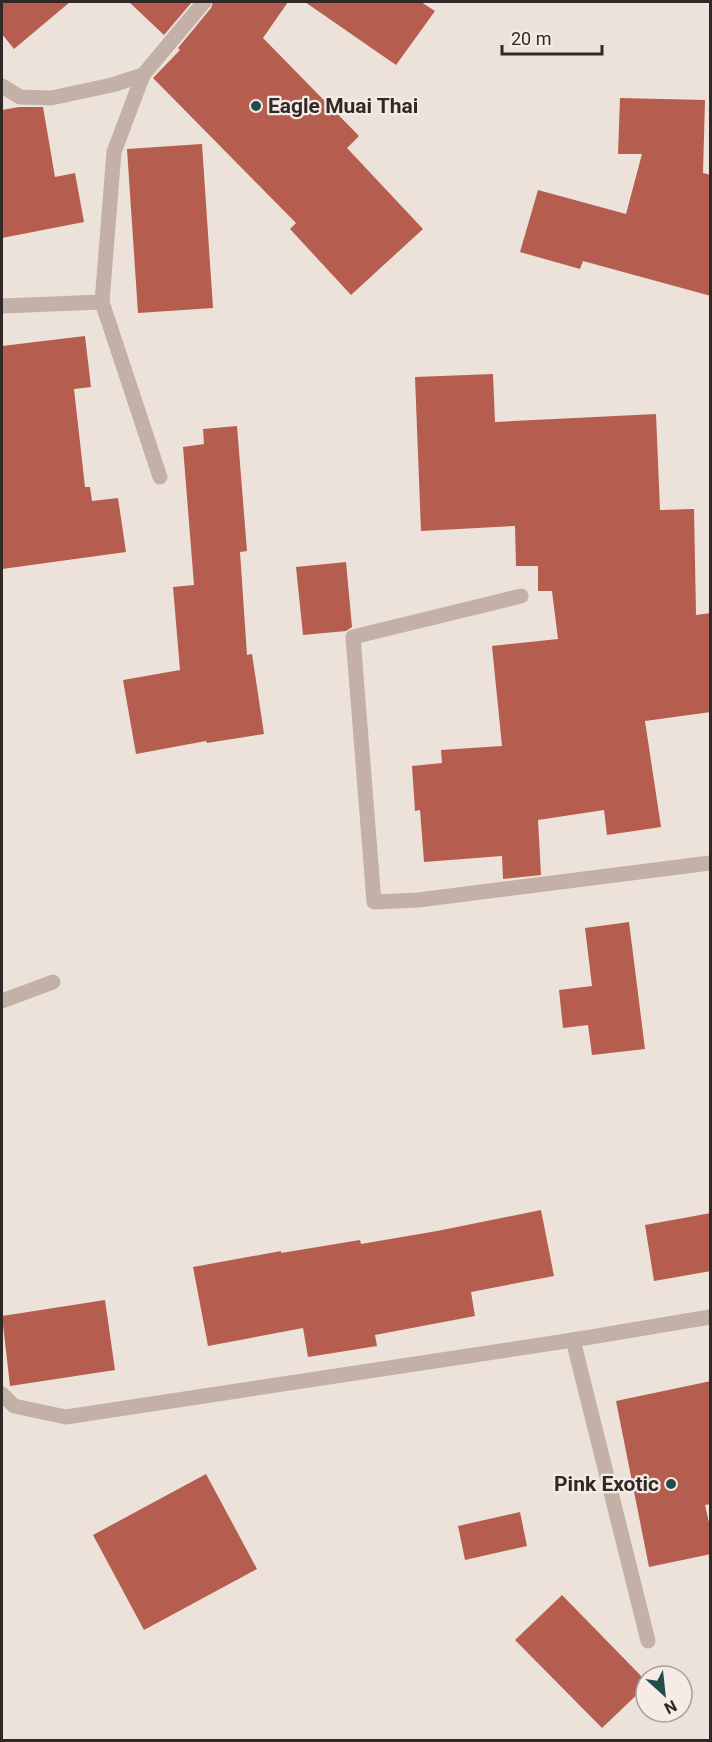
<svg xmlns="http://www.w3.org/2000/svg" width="712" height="1742" font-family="Roboto,sans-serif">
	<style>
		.building { fill: #b55e4f }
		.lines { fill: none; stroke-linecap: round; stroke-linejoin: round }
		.street { stroke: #c3b1a7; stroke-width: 15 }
		.poi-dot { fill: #224d4b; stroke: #f6ece5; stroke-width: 2 }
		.labels { text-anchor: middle; stroke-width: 4.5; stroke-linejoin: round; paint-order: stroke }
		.poi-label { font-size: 21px; font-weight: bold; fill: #312927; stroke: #f6ece5; text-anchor: start }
	</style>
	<rect width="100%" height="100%" fill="#ede2d9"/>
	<g class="building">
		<path d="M 2,2 L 70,2 L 14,49 L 2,34 Z"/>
		<path d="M 129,2 L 192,2 L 164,35 Z"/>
		<path d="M 213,2 L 288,2 L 263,38 L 359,136 L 347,148 L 423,229 L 351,295 L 290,229 L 296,223 L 153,78 L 180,50 L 178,48 L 211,8 Z"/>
		<path d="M 305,2 L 421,2 L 435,11 L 396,65 Z"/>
		<path d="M 620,98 L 705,100 L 703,173 L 711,175 L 711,296 L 583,261 L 580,269 L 520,252 L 538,190 L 626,214 L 642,154 L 618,154 Z"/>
		<path d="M 19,107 L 43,107 L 55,177 L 75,173 L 84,222 L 2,238 L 2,110 Z"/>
		<path d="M 202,144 L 213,308 L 138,313 L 127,149 Z"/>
		<path d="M 85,336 L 91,387 L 74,389 L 85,487 L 90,487 L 92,501 L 118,498 L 126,552 L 2,569 L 2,346 Z"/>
		<path d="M 493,374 L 495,422 L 656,414 L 660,510 L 694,509 L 696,615 L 711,613 L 711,712 L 645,721 L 661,827 L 607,835 L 604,810 L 538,820 L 541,875 L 503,879 L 502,856 L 424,862 L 420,810 L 415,811 L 412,766 L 442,763 L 441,750 L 502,746 L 492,646 L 558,639 L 552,591 L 538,591 L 538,566 L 516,566 L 515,526 L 421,531 L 415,377 Z"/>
		<path d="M 237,426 L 247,551 L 240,552 L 247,655 L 252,654 L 264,734 L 207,743 L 206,741 L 136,754 L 123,680 L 180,670 L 173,587 L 194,585 L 183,447 L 204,444 L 203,429 Z"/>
		<path d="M 346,562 L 352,627 L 346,631 L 303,635 L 296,567 Z"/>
		<path d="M 629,922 L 645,1049 L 592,1055 L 588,1025 L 563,1028 L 559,990 L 592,986 L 585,928 Z"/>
		<path d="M 541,1210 L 554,1276 L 471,1292 L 475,1316 L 375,1335 L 377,1346 L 308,1357 L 303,1328 L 208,1346 L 193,1267 L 281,1251 L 281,1253 L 360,1240 L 361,1244 L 437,1231 Z"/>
		<path d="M 711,1213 L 711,1271 L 654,1281 L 645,1225 Z"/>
		<path d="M 105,1300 L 115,1370 L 10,1386 L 2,1316 Z"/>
		<path d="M 711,1381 L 711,1504 L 705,1505 L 711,1531 L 711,1554 L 649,1567 L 616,1401 Z"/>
		<path d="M 206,1474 L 257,1569 L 144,1630 L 93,1535 Z"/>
		<path d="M 520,1512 L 527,1546 L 465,1560 L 458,1526 Z"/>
		<path d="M 562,1595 L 646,1681 L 646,1686 L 602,1728 L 515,1640 Z"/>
	</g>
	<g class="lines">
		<g class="street">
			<path d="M 2,86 L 20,97 L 51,98 L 112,85 L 143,75"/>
			<path d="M 2,306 L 102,302"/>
			<path d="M 160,477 L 102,302 L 114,152 L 143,75 L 204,2"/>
			<path d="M 521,596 L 353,637 L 374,902 L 418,900 L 710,863"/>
			<path d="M 2,1001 L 53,982"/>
			<path d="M 573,1340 L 648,1641"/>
			<path d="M 2,1394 L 14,1406 L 66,1417 L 573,1340 L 710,1317"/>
		</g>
	</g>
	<g class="poi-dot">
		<circle cx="256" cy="106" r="6"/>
		<circle cx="671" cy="1484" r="6"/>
	</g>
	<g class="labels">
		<g class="poi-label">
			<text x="268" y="113">Eagle Muai Thai</text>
			<text x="659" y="1491" text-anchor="end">Pink Exotic</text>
		</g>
	</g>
	<rect width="712" height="1742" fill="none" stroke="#312927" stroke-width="6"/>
	<g transform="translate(664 1694) rotate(153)"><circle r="28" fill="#f6ece5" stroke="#a79e99" stroke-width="1.5"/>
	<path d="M0-4.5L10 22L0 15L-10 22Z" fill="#224d4b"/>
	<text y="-9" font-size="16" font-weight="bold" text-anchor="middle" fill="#312927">N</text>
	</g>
	<path d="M502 45v9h100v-9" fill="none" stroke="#312927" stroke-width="3"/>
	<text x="511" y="45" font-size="18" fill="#312927" stroke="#f6ece5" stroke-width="4.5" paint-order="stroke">20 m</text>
</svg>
